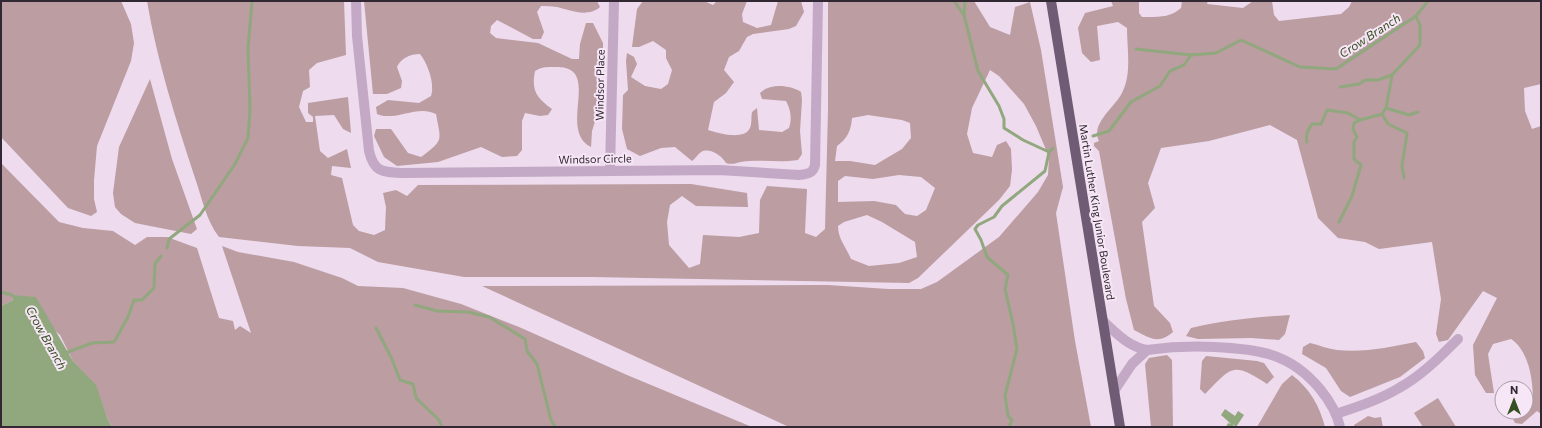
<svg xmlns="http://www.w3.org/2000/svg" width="1542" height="428" font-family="Commissioner,sans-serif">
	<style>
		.green { fill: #bb9da2; fill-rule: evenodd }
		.water { fill: #91a87e }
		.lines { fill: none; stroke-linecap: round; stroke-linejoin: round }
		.stream { stroke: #91a87e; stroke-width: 3 }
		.minor { stroke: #c3a9c5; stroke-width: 10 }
		.major { stroke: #6f5b73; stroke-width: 10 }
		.labels { text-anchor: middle; stroke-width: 4; stroke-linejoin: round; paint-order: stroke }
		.street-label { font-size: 11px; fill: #312833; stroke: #f7e7f6 }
		.water-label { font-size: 12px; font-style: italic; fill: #364f22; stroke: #f7e7f6 }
	</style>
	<rect width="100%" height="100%" fill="#eedbee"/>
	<g class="green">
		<path d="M 1,1 L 121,1 L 131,24 L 134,43 L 131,61 L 97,146 L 94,180 L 94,199 L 97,212 L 91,216 L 68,208 L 1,137 Z"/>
		<path d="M 147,1 L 344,1 L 346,55 L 317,63 L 309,70 L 310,87 L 303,91 L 299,107 L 306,122 L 313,122 L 313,117 L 308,113 L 308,103 L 348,97 L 351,133 L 343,129 L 334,115 L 315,116 L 320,151 L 328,158 L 347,149 L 351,168 L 332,166 L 331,175 L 342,178 L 353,225 L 359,231 L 374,235 L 385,230 L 386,207 L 383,193 L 396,190 L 407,196 L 418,185 L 691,184 L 747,193 L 748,207 L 696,206 L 682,196 L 670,205 L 667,222 L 669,245 L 689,268 L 700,264 L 703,235 L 739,237 L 759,233 L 760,200 L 767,186 L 807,189 L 805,233 L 816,237 L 825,229 L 828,110 L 828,1 L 974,1 L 990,27 L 1010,35 L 1015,7 L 1030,2 L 1041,50 L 1063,187 L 1056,213 L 1075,341 L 1091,427 L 789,427 L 482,286 L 828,285 L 888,289 L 921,289 L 937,282 L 999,237 L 1038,192 L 1048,175 L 1049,157 L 1036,126 L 1024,104 L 999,76 L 990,70 L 972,108 L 967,134 L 973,153 L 992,157 L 997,145 L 1006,141 L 1011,149 L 1012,170 L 1010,186 L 999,200 L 918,278 L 909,283 L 592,277 L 464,277 L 378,262 L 350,248 L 298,246 L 219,237 C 206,220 202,198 195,178 C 176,120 157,61 147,1 ZM 868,115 L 902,120 L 910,123 L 911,138 L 902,149 L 875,165 L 850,161 L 835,161 L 837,146 C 848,138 851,130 852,118 ZM 899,175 L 921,177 L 935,188 L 926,210 L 917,216 L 905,214 L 896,205 L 874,201 L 838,202 L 838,181 L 845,176 L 873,179 ZM 867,215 L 882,222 L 915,242 L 917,257 L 899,263 L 869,266 L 851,259 C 846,247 838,239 838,226 L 844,222 Z"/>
		<path d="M 364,1 L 597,1 L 600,7 C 587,18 570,10 557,7 C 552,6 546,6 541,6 L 537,12 L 544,32 L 541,39 L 533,39 L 497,20 L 491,26 L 490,33 L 496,38 L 538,43 L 572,59 L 579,59 L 580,44 L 586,23 L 593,23 L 603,43 L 603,58 L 597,115 L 592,131 L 591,147 C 557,130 602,68 558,67 C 549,67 542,66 535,71 C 531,91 537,98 552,109 L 548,115 L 540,116 L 525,113 L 522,121 L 522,150 L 517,156 L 502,157 L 481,147 L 438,162 L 397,166 L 384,157 L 374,136 L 376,129 L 391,129 L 408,153 L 421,157 C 444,140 441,141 436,114 C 417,104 396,122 377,114 L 376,107 L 388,100 L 419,103 L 431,96 C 435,84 428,64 420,54 C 410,54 401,58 397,67 L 402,81 L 401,88 L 387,94 L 373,94 Z"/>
		<path d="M 643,1 L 704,1 L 713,5 L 717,1 L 747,1 L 742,14 L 743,22 L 757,28 L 771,25 L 778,1 L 801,1 L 804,12 L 796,26 L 789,29 L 753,34 L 747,37 L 739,51 L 729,57 L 724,70 L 734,82 L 726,93 L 714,102 L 708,130 C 718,133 744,141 750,128 C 752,124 751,117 752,112 L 757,108 L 759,130 L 782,132 L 789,128 C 792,119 791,110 786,101 L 762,99 L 760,93 C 770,83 790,85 801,92 L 802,100 L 800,131 L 802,154 L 798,160 C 779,163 760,159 741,162 C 735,163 733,165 726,163 C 722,156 710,147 701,152 C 698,154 695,159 692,161 L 675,147 L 661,148 L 640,156 L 627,149 L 622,129 L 623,95 L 628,90 L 626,61 L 627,53 L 634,57 L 637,64 L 631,77 L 645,86 L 661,89 L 668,84 L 672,70 L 666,58 L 666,50 L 653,41 L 639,47 L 632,47 L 637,9 Z"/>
		<path d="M 1111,1 L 1139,1 L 1139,13 L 1142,17 C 1157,17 1170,18 1181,8 L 1182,1 L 1208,1 L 1207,4 L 1243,8 L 1253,1 L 1272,1 L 1274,15 L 1279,21 L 1341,14 L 1349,7 L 1352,1 L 1541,1 L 1541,84 L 1524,88 L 1525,111 L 1532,129 L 1541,126 L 1541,414 L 1537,411 L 1522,424 L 1515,423 L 1512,417 L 1521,412 L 1526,412 L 1526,409 L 1533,401 C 1533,380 1529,351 1511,339 L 1493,344 L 1488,354 L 1494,393 L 1486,393 L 1475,375 L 1473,345 L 1497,298 L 1483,291 L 1448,340 L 1439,342 L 1436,334 L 1441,299 L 1432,242 L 1379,249 L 1365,242 L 1338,238 L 1318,218 L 1297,140 L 1270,125 L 1209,141 L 1161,148 L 1148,183 L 1155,208 L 1142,222 L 1154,306 L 1170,323 L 1173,332 C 1158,345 1150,338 1134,330 L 1126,299 L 1099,151 L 1094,146 L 1094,143 L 1099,141 C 1090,124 1115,107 1122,93 C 1132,74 1127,49 1127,28 L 1118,22 L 1097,26 L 1100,60 L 1091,62 L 1082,53 L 1078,28 L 1085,13 L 1113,6 Z"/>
		<path d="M 150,79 L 172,159 L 197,229 L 191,234 L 135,223 L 121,214 L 115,207 L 113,193 L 119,147 Z"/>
		<path d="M 1,163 L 59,222 L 83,228 L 113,231 L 135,245 L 147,237 L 167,237 L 197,248 L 219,318 L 233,321 L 235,330 L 240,326 L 251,333 L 222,246 L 238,252 L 294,262 L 342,278 L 358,286 L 403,288 L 461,304 L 519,327 L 627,375 L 752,427 L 112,427 L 108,420 L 95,385 L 73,361 L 60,335 L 12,295 L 13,300 L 1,306 Z"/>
		<path d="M 1290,315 L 1285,334 L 1279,340 L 1251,338 L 1198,339 L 1186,336 L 1191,328 C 1223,320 1257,317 1290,315 Z"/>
		<path d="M 1416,342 L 1423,351 L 1425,358 L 1400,377 L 1350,397 L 1341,391 L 1326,368 L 1302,354 L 1303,347 L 1310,343 C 1319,345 1328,349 1337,350 C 1364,353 1390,347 1416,342 Z"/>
		<path d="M 1167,355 L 1172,360 L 1173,427 L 1151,427 L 1145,364 L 1149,358 Z"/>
		<path d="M 1206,356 L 1257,361 L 1264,363 L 1274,377 L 1267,384 C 1232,361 1232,367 1205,394 L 1200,389 L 1202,361 Z"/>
		<path d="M 1292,375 C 1310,389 1319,405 1325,427 L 1257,427 L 1282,384 Z"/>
		<path d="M 1438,398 L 1456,427 L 1423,427 L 1414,413 Z"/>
		<path d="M 1368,416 L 1375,418 L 1381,417 L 1383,427 L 1354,427 L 1354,425 Z"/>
	</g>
	<g class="water">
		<path d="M 12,295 L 36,297 L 73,361 L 96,385 L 108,420 L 112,427 L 1,427 L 1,306 L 13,300 Z"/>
		<path d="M 1225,409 L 1235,416 L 1238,411 L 1244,415 L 1236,427 L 1233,424 L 1234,427 L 1226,427 L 1228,423 L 1231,424 L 1221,415 Z"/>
	</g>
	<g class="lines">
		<g class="stream">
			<path d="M 954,1 L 964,15 L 978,71 L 999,106 L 1004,119 L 1004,128 L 1023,140 L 1049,152"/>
			<path d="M 964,15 L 965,1"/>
			<path d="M 1136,49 L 1191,55"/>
			<path d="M 1392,76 L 1386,108 L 1382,114 L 1388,124 L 1407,133 L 1402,166 L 1404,178"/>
			<path d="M 1340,87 L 1359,84 L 1365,80 L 1378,80 L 1392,75 L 1420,45 L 1420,25 L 1416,16"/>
			<path d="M 1386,108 L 1409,115 L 1418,112"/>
			<path d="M 1093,136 L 1109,131 L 1131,102 L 1160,86 L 1170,71 L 1184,65 L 1191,55 L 1216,53 L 1241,40 L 1300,67 L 1336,69 L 1416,16 L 1428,1"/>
			<path d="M 1307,142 C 1305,135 1308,130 1312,124 L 1321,124 L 1327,110 L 1348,113 L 1360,120 L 1382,114"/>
			<path d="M 1339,222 L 1352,196 L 1361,165 L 1354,159 L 1354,142 L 1357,137 L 1353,129 L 1354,123 L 1360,120"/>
			<path d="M 167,248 L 169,239 L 200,215 L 235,164 L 248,138 L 250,109 L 248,49 L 252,1"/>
			<path d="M 1,292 L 12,295 L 14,297"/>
			<path d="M 415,305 L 437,311 L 468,312 L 489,317 L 525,339 L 527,351 L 537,364 L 551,420 L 555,427"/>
			<path d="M 376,328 L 391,357 L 400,380 L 413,384 L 416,398 L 439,420 L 442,427"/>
			<path d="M 67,355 L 68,352 L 92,343 L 114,342 L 128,317 L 134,300 L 142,300 L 154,288 L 155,264 L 161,256"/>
			<path d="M 1009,427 L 1012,420 L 1008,416 L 1005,395 L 1017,349 L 1013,324 L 1005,289 L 1008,275 L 987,257 L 981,240 L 975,229 L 978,225 L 994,217 L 1002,206 L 1045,171 L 1049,152 L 1053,148"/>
		</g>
		<g class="minor">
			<path d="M 356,1 L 357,36 L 369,151 C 374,172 382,172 402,173 L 719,170 L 799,175 C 807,174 813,174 815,165 L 818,1"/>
			<path d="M 610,170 L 614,1"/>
			<path d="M 1103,321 C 1116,333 1129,347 1147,350 C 1169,347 1192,346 1214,347 C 1259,349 1290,353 1320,389 C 1329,400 1337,413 1340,427"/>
			<path d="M 1114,391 L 1132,364 L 1147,350"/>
			<path d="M 1336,414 C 1357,407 1379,400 1399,388 C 1421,376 1440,357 1458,339"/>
		</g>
		<path class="major" d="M 1051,1 L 1120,427"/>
	</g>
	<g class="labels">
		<g class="street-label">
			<text transform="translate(600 85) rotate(-89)" y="4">Windsor Place</text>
			<text transform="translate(595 159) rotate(-1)" y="4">Windsor Circle</text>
			<text transform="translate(1097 212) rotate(81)" y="4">Martin Luther King Junior Boulevard</text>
		</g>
		<g class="water-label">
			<text transform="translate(1370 36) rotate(-33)" y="4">Crow Branch</text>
			<text transform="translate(46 338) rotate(61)" y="4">Crow Branch</text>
		</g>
	</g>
	<rect width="1542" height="428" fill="none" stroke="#312833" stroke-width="4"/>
	<g transform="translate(1514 400)"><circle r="19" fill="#f7e7f6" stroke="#a89ba8"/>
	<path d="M0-3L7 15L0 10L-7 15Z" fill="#364f22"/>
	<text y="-6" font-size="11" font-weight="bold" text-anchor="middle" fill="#312833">N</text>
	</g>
</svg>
